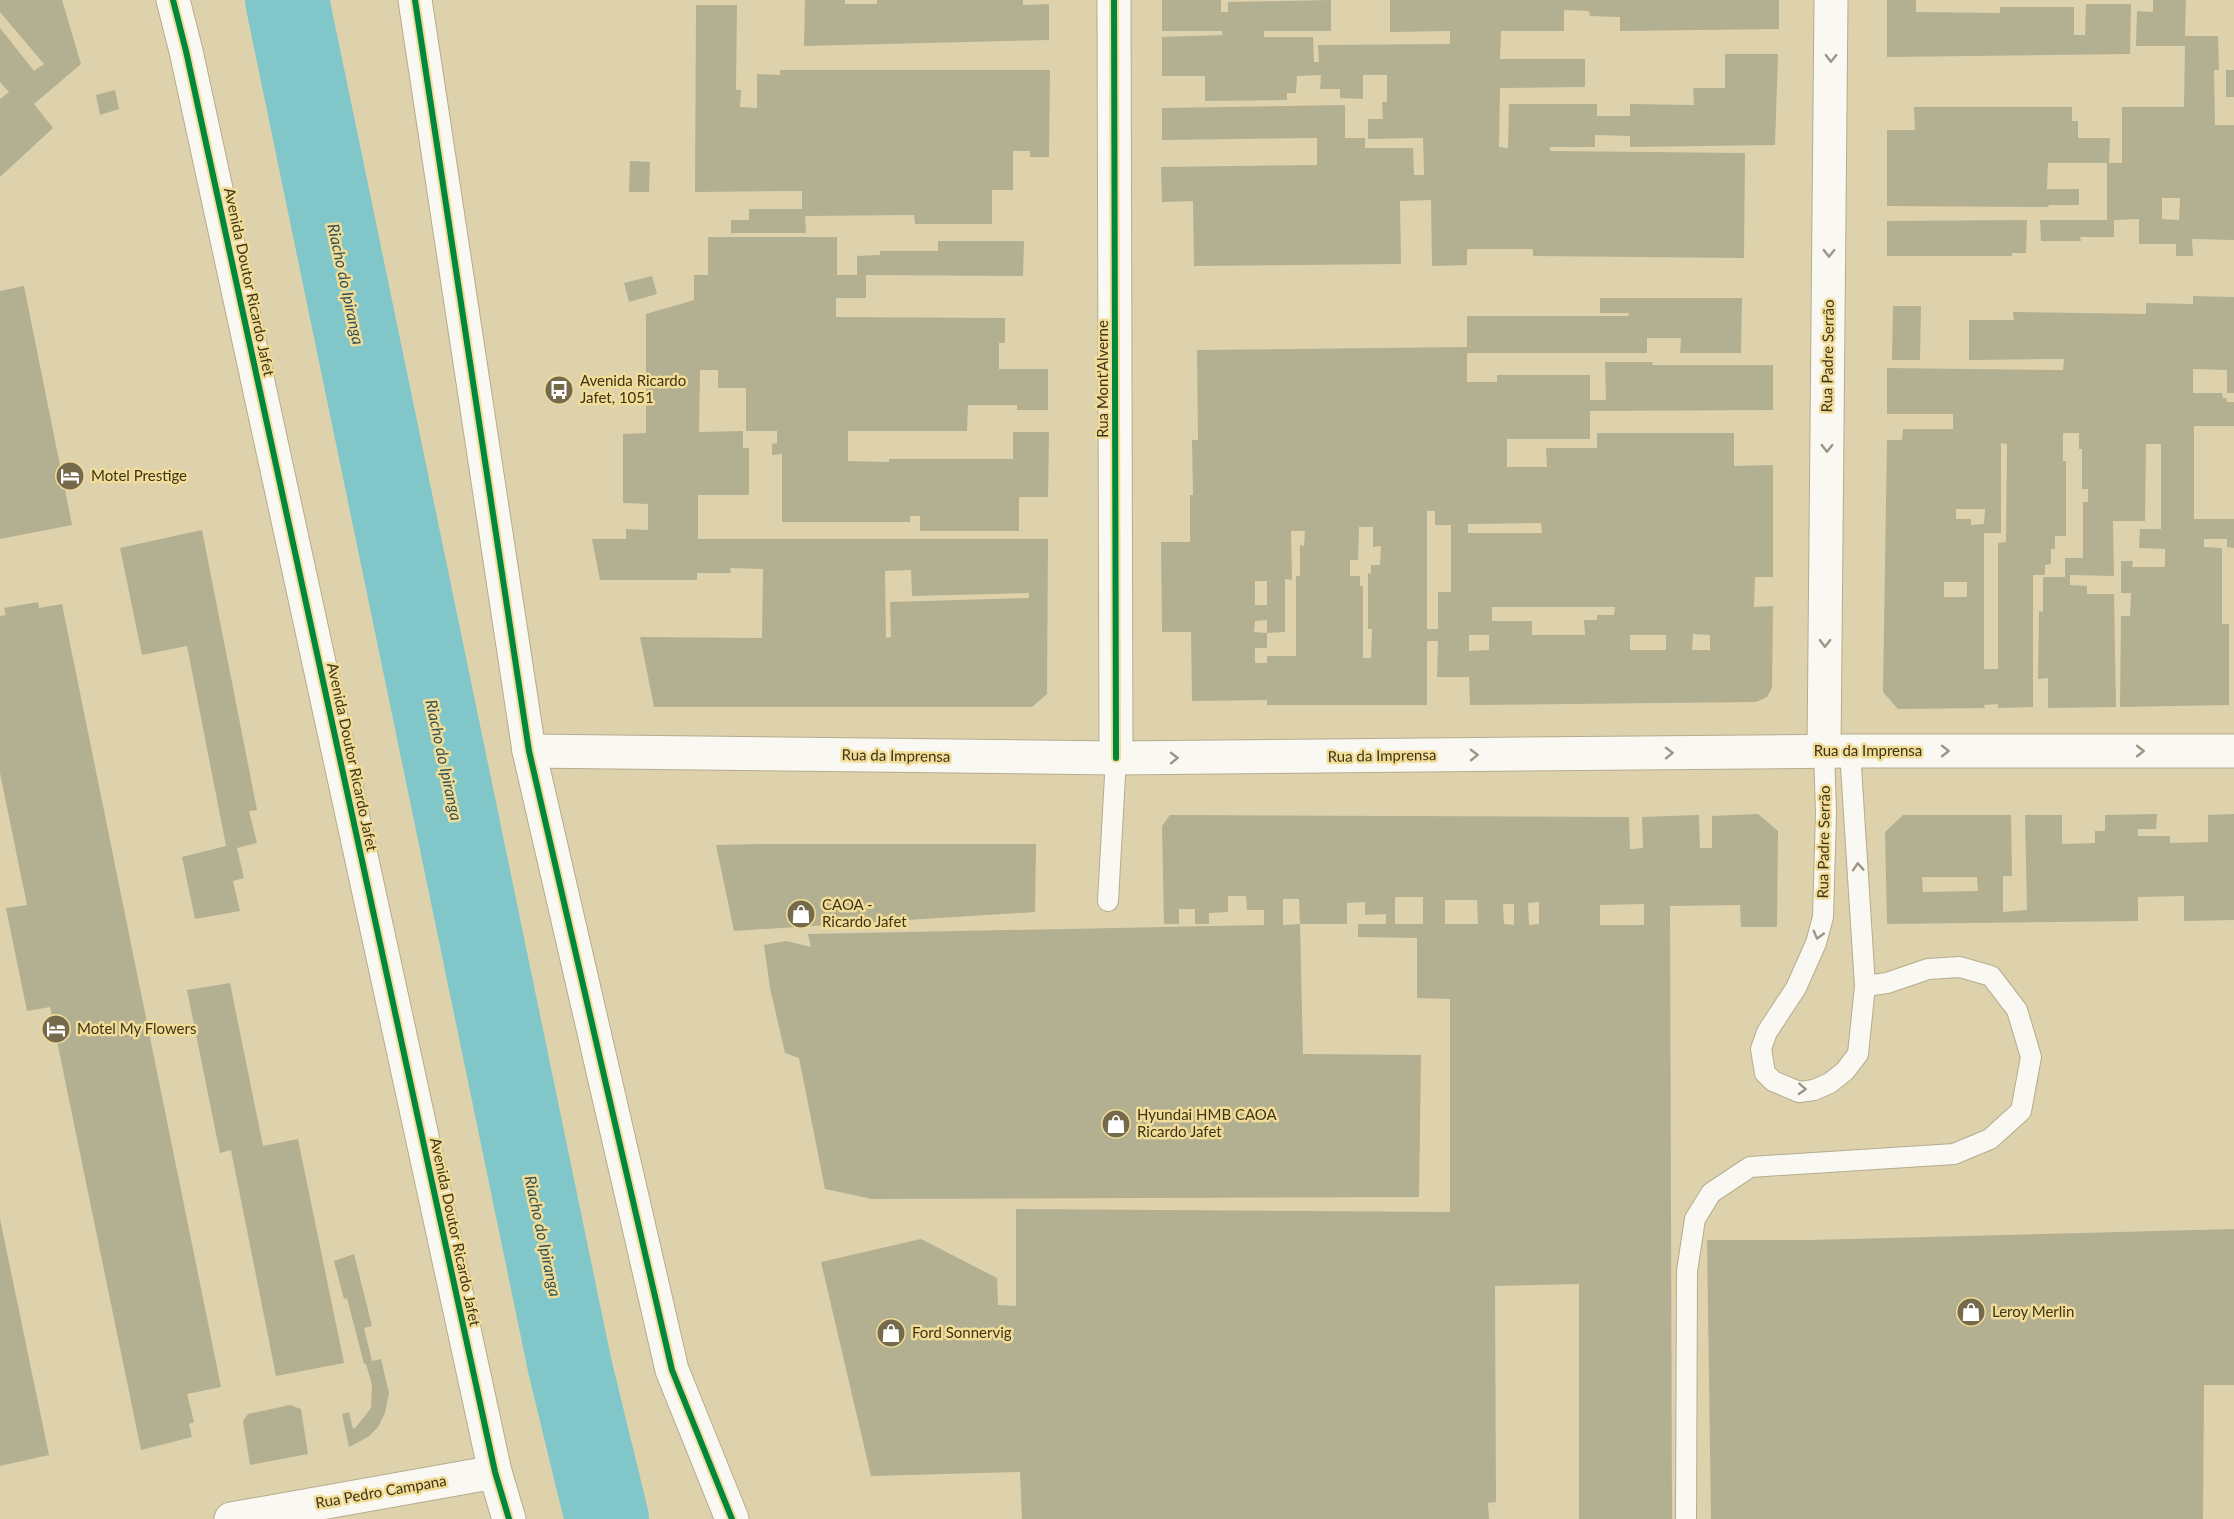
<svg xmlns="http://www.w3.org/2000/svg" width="2234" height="1519" font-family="Lato,sans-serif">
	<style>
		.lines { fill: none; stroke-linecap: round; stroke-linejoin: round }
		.river { stroke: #81c7ca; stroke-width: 84 }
		.building { fill: #b3af91; fill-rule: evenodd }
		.lane-casing { stroke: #b5ac8e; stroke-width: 22 }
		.street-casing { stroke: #b5ac8e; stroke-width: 35 }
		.secondary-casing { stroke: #b5ac8e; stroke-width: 35 }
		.primary-casing { stroke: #b5ac8e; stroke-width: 35 }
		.lane { stroke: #faf8f3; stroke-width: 20 }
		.street { stroke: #faf8f3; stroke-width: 33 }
		.secondary { stroke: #faf8f3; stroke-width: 33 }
		.primary { stroke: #faf8f3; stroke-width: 33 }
		.cycleway-casing { stroke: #f2dd98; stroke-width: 10 }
		.cycleway { stroke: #00873e; stroke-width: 6 }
		.oneway { stroke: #9c9686 }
		.labels { text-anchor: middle; stroke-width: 5; stroke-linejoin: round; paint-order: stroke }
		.street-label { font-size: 15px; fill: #3d3418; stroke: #f2dd98 }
		.poi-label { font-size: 15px; fill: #3d3418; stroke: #f2dd98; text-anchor: start }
		.water-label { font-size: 16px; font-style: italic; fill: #305057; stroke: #f2dd98 }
	</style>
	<rect width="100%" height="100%" fill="#ded2ac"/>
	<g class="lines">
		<path class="river" d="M 287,0 L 570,1367 L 607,1519"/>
	</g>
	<g class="building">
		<path d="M 0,0 L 62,0 L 81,64 L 34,104 L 53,128 L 0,177 L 0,99 L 9,92 L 0,82 L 0,28 L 34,71 L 44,64 L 0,12 Z"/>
		<path d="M 805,0 L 845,0 L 845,4 L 877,4 L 877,0 L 1023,0 L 1023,5 L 1049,4 L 1049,40 L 804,46 Z"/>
		<path d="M 1162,0 L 1221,0 L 1221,12 L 1228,12 L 1228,2 L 1331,0 L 1331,31 L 1264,31 L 1264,37 L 1313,37 L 1314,62 L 1319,62 L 1318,45 L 1450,44 L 1450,31 L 1390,32 L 1390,0 L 1779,0 L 1779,29 L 1620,31 L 1620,17 L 1590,16 L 1589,11 L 1564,10 L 1564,31 L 1501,31 L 1500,59 L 1585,59 L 1585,87 L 1500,88 L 1499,147 L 1508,148 L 1509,104 L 1597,104 L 1597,116 L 1630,116 L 1630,104 L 1694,105 L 1693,88 L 1725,88 L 1725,54 L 1778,54 L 1775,145 L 1630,147 L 1630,136 L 1595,135 L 1595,147 L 1550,147 L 1550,151 L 1745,153 L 1744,258 L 1533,256 L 1533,249 L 1467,249 L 1467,265 L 1432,266 L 1431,200 L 1400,201 L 1401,264 L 1194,266 L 1193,201 L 1162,202 L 1161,167 L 1317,165 L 1317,138 L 1162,140 L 1162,108 L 1345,105 L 1345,138 L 1365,138 L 1365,148 L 1413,148 L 1414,175 L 1424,175 L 1423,138 L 1368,139 L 1368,119 L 1383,119 L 1382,102 L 1387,102 L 1387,75 L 1363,75 L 1363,99 L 1340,98 L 1340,89 L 1320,89 L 1321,75 L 1297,76 L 1296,93 L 1287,93 L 1287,100 L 1205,101 L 1205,76 L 1162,76 L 1162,37 L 1222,35 L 1222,31 L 1162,31 Z"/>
		<path d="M 1887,0 L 1916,0 L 1916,12 L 2000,13 L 2000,7 L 2074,7 L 2074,35 L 2085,35 L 2086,4 L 2131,4 L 2130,54 L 1887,57 Z"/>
		<path d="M 2153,0 L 2186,0 L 2185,36 L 2218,36 L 2219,70 L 2214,70 L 2215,125 L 2234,125 L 2234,240 L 2192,239 L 2193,256 L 2176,256 L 2176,244 L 2139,244 L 2139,219 L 2114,220 L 2114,237 L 2080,237 L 2081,241 L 2041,241 L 2040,220 L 2107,220 L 2107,163 L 2048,163 L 2047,189 L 2079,189 L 2079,205 L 2049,205 L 2048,207 L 1887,206 L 1887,130 L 1915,130 L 1914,107 L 2072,107 L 2072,121 L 2078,121 L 2078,138 L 2110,138 L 2109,163 L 2122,163 L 2122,107 L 2184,107 L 2185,46 L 2136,46 L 2137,11 L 2153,12 ZM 2162,198 L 2180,198 L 2179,220 L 2162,219 Z"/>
		<path d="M 696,5 L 737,5 L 736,90 L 741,90 L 740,107 L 757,108 L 757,74 L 780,75 L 780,70 L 1050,70 L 1049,157 L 1030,157 L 1030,151 L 1013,151 L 1013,190 L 992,190 L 992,224 L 915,224 L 914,215 L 805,216 L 806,233 L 731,233 L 731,220 L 749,220 L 749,209 L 802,209 L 802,191 L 695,192 Z"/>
		<rect x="2226" y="70" width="8" height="27"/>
		<path d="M 115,90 L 119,109 L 100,115 L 96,95 Z"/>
		<path d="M 630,161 L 650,162 L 649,192 L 629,192 Z"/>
		<path d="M 2027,220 L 2026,253 L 2012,253 L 2012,256 L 1887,256 L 1887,221 Z"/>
		<path d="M 708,237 L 837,237 L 837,275 L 857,275 L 857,256 L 880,255 L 880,251 L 938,251 L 938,241 L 1024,241 L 1023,276 L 866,275 L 866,298 L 836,298 L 836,317 L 1005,318 L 1005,343 L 999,343 L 999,369 L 1048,369 L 1048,410 L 1017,410 L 1017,405 L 968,405 L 967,431 L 848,431 L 848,461 L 889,462 L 889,459 L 1013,459 L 1013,432 L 1049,432 L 1048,497 L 1019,497 L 1019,531 L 920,531 L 920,516 L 910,516 L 910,522 L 782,522 L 782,454 L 772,455 L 772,444 L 777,443 L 777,431 L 746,431 L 746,388 L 718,388 L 718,370 L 700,370 L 699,432 L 743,431 L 743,448 L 749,448 L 749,495 L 698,495 L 698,539 L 1048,539 L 1047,694 L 1032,707 L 654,707 L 640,637 L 762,638 L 763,569 L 730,568 L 731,573 L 697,573 L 697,580 L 600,580 L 592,539 L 626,539 L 626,529 L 648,530 L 648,504 L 623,503 L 623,434 L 646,433 L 646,314 L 694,300 L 694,275 L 708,275 ZM 911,570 L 912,596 L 1029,593 L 1029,598 L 890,602 L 891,637 L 886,638 L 885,571 Z"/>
		<path d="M 652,276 L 657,294 L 629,302 L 624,283 Z"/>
		<path d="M 24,286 L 72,525 L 0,539 L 0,291 Z"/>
		<path d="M 2193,296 L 2234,297 L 2234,393 L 2227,393 L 2227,370 L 2193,369 L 2193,393 L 2222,393 L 2223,398 L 2226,398 L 2227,402 L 2234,402 L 2234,426 L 2194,426 L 2194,519 L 2234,519 L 2234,548 L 2227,547 L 2227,539 L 2204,539 L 2204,547 L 2222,548 L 2222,624 L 2229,624 L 2229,705 L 2120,707 L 2121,616 L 2130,616 L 2131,593 L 2121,593 L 2121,561 L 2133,561 L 2132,567 L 2165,567 L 2165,549 L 2139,548 L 2140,529 L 2161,529 L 2161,444 L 2146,444 L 2145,521 L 2113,521 L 2114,576 L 2070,575 L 2070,585 L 2087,586 L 2087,594 L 2114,594 L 2116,707 L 2048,708 L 2048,678 L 2038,679 L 2039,611 L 2043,612 L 2043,577 L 2065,577 L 2065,558 L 2083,558 L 2083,502 L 2088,502 L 2088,489 L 2082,489 L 2082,449 L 2079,449 L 2079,433 L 2063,433 L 2063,461 L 2066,461 L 2066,536 L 2055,536 L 2055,549 L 2051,549 L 2051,564 L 2045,565 L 2045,575 L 2033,575 L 2033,707 L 1998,708 L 1998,704 L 1984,705 L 1985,708 L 1898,709 L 1883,692 L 1887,440 L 1902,440 L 1903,429 L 1953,429 L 1953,414 L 1887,414 L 1887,368 L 2063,370 L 2064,359 L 1969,360 L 1969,320 L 2014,320 L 2013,312 L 2146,314 L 2146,303 L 2193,304 ZM 2001,443 L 2007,444 L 2006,542 L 1998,543 L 1998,669 L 1984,669 L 1984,533 L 2001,533 ZM 1956,509 L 1985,509 L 1984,524 L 1971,525 L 1971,519 L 1956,519 ZM 1944,582 L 1967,582 L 1967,597 L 1944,597 Z"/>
		<path d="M 1600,298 L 1742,298 L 1741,353 L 1680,353 L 1681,338 L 1647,338 L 1647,353 L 1467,353 L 1467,382 L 1497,382 L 1497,375 L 1590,375 L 1590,400 L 1606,400 L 1605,362 L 1653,362 L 1652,365 L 1773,365 L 1773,410 L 1590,411 L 1590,439 L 1507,439 L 1507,467 L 1547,467 L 1546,448 L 1597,448 L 1597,433 L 1734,433 L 1734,466 L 1773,465 L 1773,577 L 1755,577 L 1754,607 L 1773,606 L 1772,688 L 1767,697 L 1756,702 L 1470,705 L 1469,677 L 1437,677 L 1438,641 L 1427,641 L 1427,705 L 1267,705 L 1267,700 L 1192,701 L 1191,632 L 1162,632 L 1161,542 L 1190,542 L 1190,495 L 1193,495 L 1192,440 L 1198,440 L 1198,438 L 1197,350 L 1467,347 L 1467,316 L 1628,316 L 1629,313 L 1600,313 ZM 1427,511 L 1435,511 L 1435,525 L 1451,525 L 1451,592 L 1438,592 L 1438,629 L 1427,629 ZM 1541,523 L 1542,533 L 1468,533 L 1468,524 ZM 1359,527 L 1373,527 L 1373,547 L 1381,546 L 1380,565 L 1371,565 L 1371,574 L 1368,573 L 1368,629 L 1372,629 L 1371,658 L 1363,658 L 1363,586 L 1360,586 L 1360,576 L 1350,576 L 1350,560 L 1358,560 ZM 1291,531 L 1305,531 L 1304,546 L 1300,545 L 1300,576 L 1296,576 L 1296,656 L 1267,656 L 1267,663 L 1255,663 L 1255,648 L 1267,648 L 1267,633 L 1254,632 L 1255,621 L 1267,620 L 1267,633 L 1285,632 L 1285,579 L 1292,580 ZM 1255,581 L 1267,581 L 1267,605 L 1255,605 ZM 1492,607 L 1615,607 L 1614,615 L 1597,615 L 1597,620 L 1584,620 L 1585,635 L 1532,635 L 1532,621 L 1492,621 ZM 1693,634 L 1710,635 L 1710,650 L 1692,650 ZM 1469,635 L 1489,635 L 1489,650 L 1469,651 ZM 1630,635 L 1666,635 L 1666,650 L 1630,650 Z"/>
		<path d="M 1893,306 L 1921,306 L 1920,360 L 1892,360 Z"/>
		<path d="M 202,530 L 257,810 L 249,811 L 257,843 L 237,848 L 244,878 L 233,881 L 240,911 L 195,919 L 182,857 L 226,846 L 187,646 L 142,655 L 120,548 Z"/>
		<path d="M 38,602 L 39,608 L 62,604 L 221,1387 L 187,1394 L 194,1422 L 189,1424 L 192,1437 L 141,1450 L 50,1007 L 27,1011 L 6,908 L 27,905 L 0,773 L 0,616 L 6,615 L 4,608 Z"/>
		<path d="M 1758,814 L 1778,831 L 1777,927 L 1741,927 L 1740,905 L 1670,906 L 1672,1519 L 1579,1519 L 1579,1284 L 1495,1286 L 1496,1502 L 1488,1503 L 1489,1519 L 1022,1519 L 1020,1472 L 871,1476 L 821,1262 L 921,1239 L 997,1278 L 998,1305 L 1016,1306 L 1016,1209 L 1450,1212 L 1450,999 L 1417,998 L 1417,938 L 1358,937 L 1358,924 L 1386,924 L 1386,914 L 1365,915 L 1365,902 L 1347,903 L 1347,924 L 1300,924 L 1303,1054 L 1421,1055 L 1419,1197 L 872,1199 L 825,1189 L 799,1058 L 785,1053 L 770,988 L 764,945 L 786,941 L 811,947 L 808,934 L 1264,925 L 1264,910 L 1247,910 L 1246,896 L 1228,896 L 1228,912 L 1209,913 L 1209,924 L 1195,924 L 1195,909 L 1179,909 L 1179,924 L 1164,924 L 1162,826 L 1170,815 L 1629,817 L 1630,849 L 1633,849 L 1643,848 L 1642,817 L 1699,815 L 1700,848 L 1712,848 L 1712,816 ZM 1395,897 L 1423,897 L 1423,924 L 1395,924 ZM 1283,899 L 1299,899 L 1300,924 L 1283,925 ZM 1445,900 L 1477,900 L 1478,924 L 1445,924 ZM 1539,902 L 1539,924 L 1529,925 L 1528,903 ZM 1503,904 L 1514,904 L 1514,925 L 1504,924 ZM 1644,904 L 1644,925 L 1600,925 L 1600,905 Z"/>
		<path d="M 2157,814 L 2156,829 L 2138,829 L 2138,836 L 2170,836 L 2170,843 L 2208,842 L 2208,815 L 2234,814 L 2234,920 L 2184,921 L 2184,896 L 2138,897 L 2138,921 L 1887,924 L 1885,832 L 1903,815 L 2011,815 L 2012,876 L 2003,876 L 2003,912 L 2027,910 L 2025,815 L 2062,815 L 2062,844 L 2095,843 L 2095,831 L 2105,831 L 2105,815 ZM 1922,877 L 1977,877 L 1978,891 L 1923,892 Z"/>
		<path d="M 761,844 L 1036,844 L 1035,912 L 734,931 L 716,845 Z"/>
		<path d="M 230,983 L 263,1146 L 298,1139 L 344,1363 L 276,1376 L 231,1150 L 220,1153 L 187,990 Z"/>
		<path d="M 0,1219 L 49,1455 L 0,1466 Z"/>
		<path d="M 2234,1229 L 2234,1385 L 2204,1385 L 2203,1519 L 1711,1519 L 1707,1240 L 1810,1240 Z"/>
		<path d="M 354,1254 L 372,1326 L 364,1328 L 372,1361 L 381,1359 L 389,1393 L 385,1413 L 378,1427 L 368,1437 L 349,1447 L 342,1414 L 349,1412 L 353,1429 L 356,1427 L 371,1408 L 372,1385 L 366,1364 L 364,1364 L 347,1298 L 344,1299 L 334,1261 Z"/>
		<path d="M 290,1405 L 301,1409 L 308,1454 L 250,1465 L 243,1421 L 248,1414 Z"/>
	</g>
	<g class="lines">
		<g class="lane-casing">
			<g id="lane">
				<path d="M 1824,751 L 1826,813 L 1823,917 L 1816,943 L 1796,988 L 1767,1032 L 1761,1049 L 1765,1073 L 1773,1081 L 1799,1092 L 1814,1090 L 1830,1083 L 1845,1071 L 1858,1054 L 1865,986 L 1850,751"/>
				<path d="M 1108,901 L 1116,758"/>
				<path d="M 1686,1519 L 1687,1271 L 1695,1219 L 1711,1193 L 1750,1167 L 1954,1154 L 1990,1139 L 2021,1111 L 2031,1057 L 2017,1010 L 1991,976 L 1960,967 L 1928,969 L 1887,983 L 1865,986"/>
			</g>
		</g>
		<g class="street-casing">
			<g id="street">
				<path d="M 1114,0 L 1116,758"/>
				<path d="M 231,1519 L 495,1472"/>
			</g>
		</g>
		<g class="secondary-casing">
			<g id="secondary">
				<path d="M 529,751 L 1116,758 L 1850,751 L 2234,751"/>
				<path d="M 1824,751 L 1831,0"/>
			</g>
		</g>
		<g class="primary-casing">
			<g id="primary">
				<path d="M 173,0 L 186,51 L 495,1472 L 509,1519"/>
				<path d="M 415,0 L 529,751 L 672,1370 L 732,1519"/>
			</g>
		</g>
		<use href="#lane" class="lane"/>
		<use href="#street" class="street"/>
		<use href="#secondary" class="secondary"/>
		<use href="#primary" class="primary"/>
		<g class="cycleway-casing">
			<g id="cycleway">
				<path d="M 173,0 L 186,51 L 495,1472 L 509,1519"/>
				<path d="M 415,0 L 529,751 L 672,1370 L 732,1519"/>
				<path d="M 1114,0 L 1116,758"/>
			</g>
		</g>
		<use href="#cycleway" class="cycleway"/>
	</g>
	<defs><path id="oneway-chevron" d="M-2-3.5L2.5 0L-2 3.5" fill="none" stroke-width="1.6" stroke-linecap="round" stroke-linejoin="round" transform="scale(1.5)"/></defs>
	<g class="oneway">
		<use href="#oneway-chevron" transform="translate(1831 58) rotate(91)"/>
		<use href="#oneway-chevron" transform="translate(1829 253) rotate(91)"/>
		<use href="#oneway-chevron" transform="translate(1827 448) rotate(91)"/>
		<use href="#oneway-chevron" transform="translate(1825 643) rotate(91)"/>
		<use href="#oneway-chevron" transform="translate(1945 751)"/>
		<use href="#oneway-chevron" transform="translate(2140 751)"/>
		<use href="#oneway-chevron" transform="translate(1669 753) rotate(-1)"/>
		<use href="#oneway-chevron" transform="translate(1474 755) rotate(-1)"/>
		<use href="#oneway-chevron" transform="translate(1174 758) rotate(-1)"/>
		<use href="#oneway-chevron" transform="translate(1858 867) rotate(-94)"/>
		<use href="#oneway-chevron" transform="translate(1818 935) rotate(105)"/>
		<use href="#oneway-chevron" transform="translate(1802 1089) rotate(3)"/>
	</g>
	<defs>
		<g id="bus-disc" transform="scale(1.5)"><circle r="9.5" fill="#756b4c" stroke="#f2dd98"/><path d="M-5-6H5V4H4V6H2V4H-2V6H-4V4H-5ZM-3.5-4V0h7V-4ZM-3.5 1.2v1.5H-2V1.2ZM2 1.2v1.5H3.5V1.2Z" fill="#fff"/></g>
		<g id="hotel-disc" transform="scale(1.5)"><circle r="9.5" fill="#756b4c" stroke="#f2dd98"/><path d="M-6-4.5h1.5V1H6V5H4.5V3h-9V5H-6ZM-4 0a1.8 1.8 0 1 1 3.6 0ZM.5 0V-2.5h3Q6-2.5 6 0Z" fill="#fff"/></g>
		<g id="shop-disc" transform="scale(1.5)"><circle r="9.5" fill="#756b4c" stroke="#f2dd98"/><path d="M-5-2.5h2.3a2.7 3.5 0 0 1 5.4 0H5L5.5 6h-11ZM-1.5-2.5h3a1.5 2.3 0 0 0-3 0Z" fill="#fff"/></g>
	</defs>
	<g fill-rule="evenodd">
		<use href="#bus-disc" x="559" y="390"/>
		<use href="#hotel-disc" x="70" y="476"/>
		<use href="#shop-disc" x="801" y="914"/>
		<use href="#hotel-disc" x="56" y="1029"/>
		<use href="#shop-disc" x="1116" y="1124"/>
		<use href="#shop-disc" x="1971" y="1312"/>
		<use href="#shop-disc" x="891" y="1333"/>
	</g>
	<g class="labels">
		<g class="street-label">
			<text transform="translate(249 282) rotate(78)" y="5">Avenida Doutor Ricardo Jafet</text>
			<text transform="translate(1828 356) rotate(-89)" y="5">Rua Padre Serrão</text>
			<text transform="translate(1103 379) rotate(-90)" y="5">Rua Mont'Alverne</text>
			<text x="1868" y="756">Rua da Imprensa</text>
			<text transform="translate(896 756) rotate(1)" y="5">Rua da Imprensa</text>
			<text transform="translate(1382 756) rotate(-1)" y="5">Rua da Imprensa</text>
			<text transform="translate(352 757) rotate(78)" y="5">Avenida Doutor Ricardo Jafet</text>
			<text transform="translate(1824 842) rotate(-89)" y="5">Rua Padre Serrão</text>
			<text transform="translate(455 1232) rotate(78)" y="5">Avenida Doutor Ricardo Jafet</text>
			<text transform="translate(381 1492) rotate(-10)" y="5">Rua Pedro Campana</text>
		</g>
		<g class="poi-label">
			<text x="580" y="386">Avenida Ricardo<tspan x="580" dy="17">Jafet, 1051</tspan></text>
			<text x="91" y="481">Motel Prestige</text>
			<text x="822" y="910">CAOA -<tspan x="822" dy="17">Ricardo Jafet</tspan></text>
			<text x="77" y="1034">Motel My Flowers</text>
			<text x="1137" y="1120">Hyundai HMB CAOA<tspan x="1137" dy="17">Ricardo Jafet</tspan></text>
			<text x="1992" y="1317">Leroy Merlin</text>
			<text x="912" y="1338">Ford Sonnervig</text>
		</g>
		<g class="water-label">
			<text transform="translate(346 284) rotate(78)" y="6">Riacho do Ipiranga</text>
			<text transform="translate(444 760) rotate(78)" y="6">Riacho do Ipiranga</text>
			<text transform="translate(543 1236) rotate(78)" y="6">Riacho do Ipiranga</text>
		</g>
	</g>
</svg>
